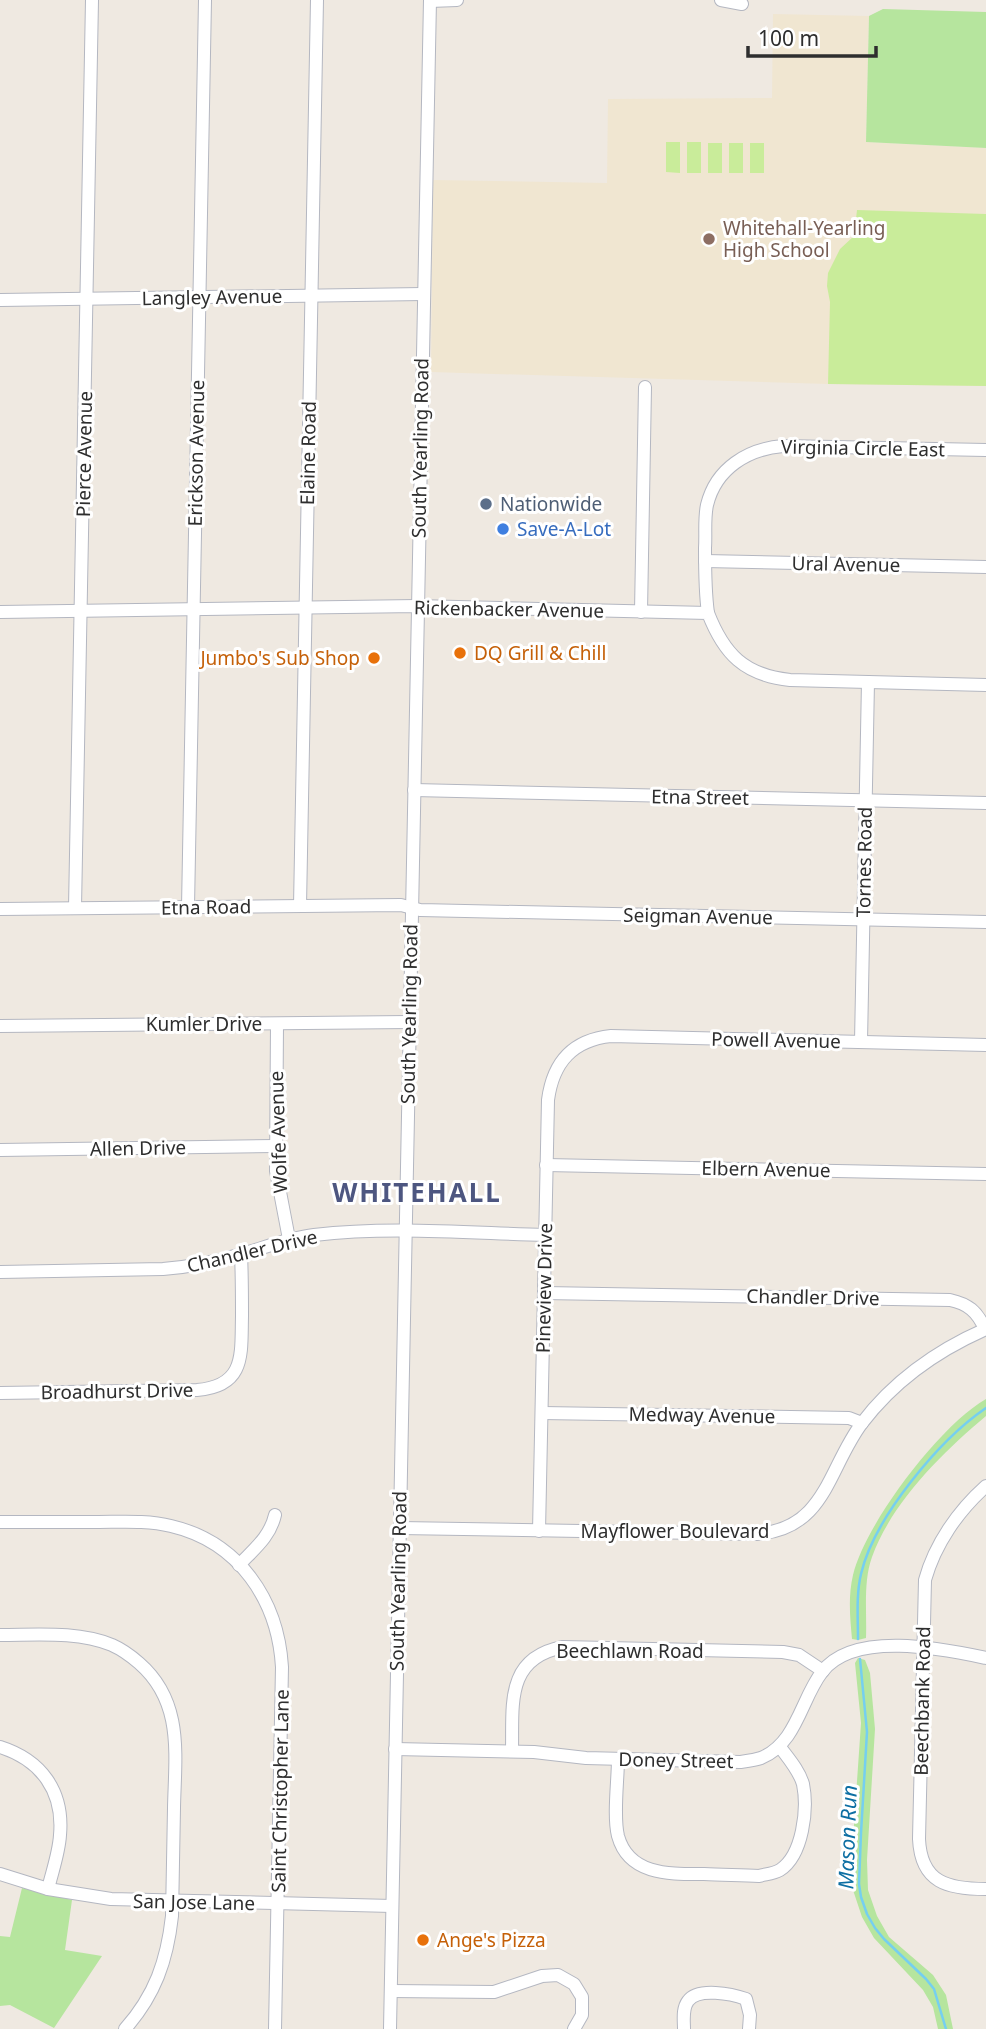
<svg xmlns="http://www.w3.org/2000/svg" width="986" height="2029" font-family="'Noto Sans',sans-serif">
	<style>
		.education { fill: #f0e6d1 }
		.green { fill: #b6e59e }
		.pitch { fill: #c9ec9a }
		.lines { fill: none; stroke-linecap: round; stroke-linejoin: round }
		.stream { stroke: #75cff0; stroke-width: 2.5 }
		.minor-casing { stroke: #b4b7c1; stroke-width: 14 }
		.minor { stroke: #fff; stroke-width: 12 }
		.education-dot { fill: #8d6e63; stroke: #fff; stroke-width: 2.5 }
		.service-dot { fill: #5c6f8a; stroke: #fff; stroke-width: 2.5 }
		.shop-dot { fill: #3f7fe0; stroke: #fff; stroke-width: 2.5 }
		.food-dot { fill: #e8710a; stroke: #fff; stroke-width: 2.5 }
		.labels { text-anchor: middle; stroke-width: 6; stroke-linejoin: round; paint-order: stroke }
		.education-label { font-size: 19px; fill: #785e54; stroke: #fff; text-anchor: start }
		.street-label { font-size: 19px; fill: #2e2e2e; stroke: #fff }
		.service-label { font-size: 19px; fill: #4e5e75; stroke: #fff; text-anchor: start }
		.shop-label { font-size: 19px; fill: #366cbe; stroke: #fff; text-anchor: start }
		.food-label { font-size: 19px; fill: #c56008; stroke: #fff; text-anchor: start }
		.water-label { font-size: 21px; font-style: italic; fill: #0d6fa3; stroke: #fff }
		.district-label { font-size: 26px; font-weight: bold; letter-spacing: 2px; fill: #4d5680; stroke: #fff }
	</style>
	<rect width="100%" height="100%" fill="#efe9e1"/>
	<path class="education" d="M 773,14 L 869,16 L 866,142 L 986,148 L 986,386 L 828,384 L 431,372 L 433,180 L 607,183 L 608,99 L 772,98 Z"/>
	<g class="green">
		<path d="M 883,9 L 986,12 L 986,148 L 866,142 L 869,16 Z"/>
		<path d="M 986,1399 L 986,1416 C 942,1453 892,1502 872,1557 C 863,1582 867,1612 866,1638 L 858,1640 L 852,1639 C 850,1617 848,1597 853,1575 C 865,1524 940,1425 986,1399 Z"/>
		<path d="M 858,1658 L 865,1660 L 870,1673 L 875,1729 L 867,1860 L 868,1890 L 877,1916 L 889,1937 L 933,1975 L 946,1995 L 953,2029 L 938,2029 L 933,2007 L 923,1990 L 874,1938 L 862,1917 L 853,1890 L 854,1825 L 861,1723 L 855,1663 Z"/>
		<path d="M 22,1888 L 72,1900 L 65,1950 L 102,1956 L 54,2028 L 10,2005 L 0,2006 L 0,1936 L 10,1937 Z"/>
	</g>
	<g class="pitch">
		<path d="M 666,142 L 680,142 L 680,173 L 666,172 Z"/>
		<rect x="687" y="142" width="14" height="31"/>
		<rect x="708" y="143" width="14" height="30"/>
		<rect x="729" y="143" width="14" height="30"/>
		<rect x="750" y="143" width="14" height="30"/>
		<path d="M 857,210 L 986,214 L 986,386 L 828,384 L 830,302 L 827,286 L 828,273 L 840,249 L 854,236 Z"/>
	</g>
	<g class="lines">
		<g class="stream">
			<path d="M 858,1639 C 858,1617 856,1595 861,1574 C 874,1518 939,1440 986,1408"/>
			<path d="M 860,1659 L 867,1732 L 861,1833 L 859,1884 L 861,1897 L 867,1914 L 875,1928 L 884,1939 L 926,1979 L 934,1989 L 946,2029"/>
		</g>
		<g class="minor-casing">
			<g id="minor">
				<path d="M 721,0 L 742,4"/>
				<path d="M 430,1 L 457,0"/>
				<path d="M 0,300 L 423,294"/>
				<path d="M 705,561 L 986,567"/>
				<path d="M 0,612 L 417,606 L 708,613 C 724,654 744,675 790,680 L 986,685"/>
				<path d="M 641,612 L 645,387"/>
				<path d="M 708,613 C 705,592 705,570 705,548 C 706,534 704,519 707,505 C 716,468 748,449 783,446 L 986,450"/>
				<path d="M 414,790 L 986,803"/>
				<path d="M 300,906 L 317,0"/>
				<path d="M 188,907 L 205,0"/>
				<path d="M 75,908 L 92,0"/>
				<path d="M 0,909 L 401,905 L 420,910 L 986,922"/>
				<path d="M 277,1024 L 276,1171 L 289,1239"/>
				<path d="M 0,1026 L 409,1022"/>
				<path d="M 861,1042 L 868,682"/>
				<path d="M 0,1150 L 275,1146"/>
				<path d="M 546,1165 L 986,1174"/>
				<path d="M 0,1272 L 163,1269 C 190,1267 215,1262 242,1254 C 266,1247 289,1238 314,1235 C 390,1226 469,1233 545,1235"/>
				<path d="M 544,1293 L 950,1300 C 968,1304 977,1311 985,1329"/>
				<path d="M 0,1393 L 197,1390 C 246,1386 241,1354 242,1316 C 242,1295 242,1275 241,1254"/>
				<path d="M 542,1413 L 849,1418 L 862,1423"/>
				<path d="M 986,1486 C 958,1511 935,1544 925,1580 L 919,1839 C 921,1883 948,1889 986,1889"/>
				<path d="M 0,1522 C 32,1522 64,1522 96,1522 C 121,1522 147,1520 171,1526 C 239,1542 278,1600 282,1667 L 275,2029"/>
				<path d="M 400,1528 L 757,1534 C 826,1529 828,1468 862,1423 C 894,1381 938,1350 986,1329"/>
				<path d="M 539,1531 L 548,1100 C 553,1062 573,1040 611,1036 L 986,1045"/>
				<path d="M 239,1565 C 254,1549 270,1537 275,1515"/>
				<path d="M 0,1635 C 37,1635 77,1631 112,1645 C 121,1649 131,1656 139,1663 C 184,1702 175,1755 174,1808 C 173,1844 173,1880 172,1916 C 167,1961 155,1995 125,2029"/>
				<path d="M 0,1747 C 41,1760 64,1791 60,1835 C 59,1853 52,1872 48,1889"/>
				<path d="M 395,1749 L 534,1752 L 586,1758 L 740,1762 C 747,1761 755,1760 761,1758 C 797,1743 801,1699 822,1672 C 854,1630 943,1649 986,1658"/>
				<path d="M 512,1751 C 513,1705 505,1658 563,1647 L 783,1652 L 799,1655 L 823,1671"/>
				<path d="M 618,1759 C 618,1780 613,1816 618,1836 C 629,1876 671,1874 704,1874 C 722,1875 741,1875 759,1876 C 766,1874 773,1874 780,1870 C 803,1855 808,1809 803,1784 C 799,1770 788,1758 780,1747"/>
				<path d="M 0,1874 L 48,1889 L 111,1899 L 392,1906"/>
				<path d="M 391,1991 L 494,1992 L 542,1976 L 558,1975 L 574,1984 L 582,1997 L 582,2015 L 574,2029"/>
				<path d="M 390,2029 L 430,0"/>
				<path d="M 684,2029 C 684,2020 682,2009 688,2001 C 698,1987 732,1994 746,1999 L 750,2015 L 749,2029"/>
			</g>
		</g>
		<use href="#minor" class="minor"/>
	</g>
	<circle class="education-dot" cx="709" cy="239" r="7"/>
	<circle class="service-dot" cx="486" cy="504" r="7"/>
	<circle class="shop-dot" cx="503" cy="529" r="7"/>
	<g class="food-dot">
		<circle cx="460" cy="653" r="7"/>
		<circle cx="374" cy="658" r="7"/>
		<circle cx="423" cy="1940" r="7"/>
	</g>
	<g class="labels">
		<g class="education-label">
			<text x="723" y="235">Whitehall-Yearling<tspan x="723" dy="22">High School</tspan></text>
		</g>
		<g class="street-label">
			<text transform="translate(212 297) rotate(-1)" y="7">Langley Avenue</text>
			<text transform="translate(420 448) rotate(-89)" y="7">South Yearling Road</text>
			<text transform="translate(863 448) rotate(1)" y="7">Virginia Circle East</text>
			<text transform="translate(196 453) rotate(-89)" y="7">Erickson Avenue</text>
			<text transform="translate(308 453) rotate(-89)" y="7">Elaine Road</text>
			<text transform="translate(84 454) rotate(-89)" y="7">Pierce Avenue</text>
			<text transform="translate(846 564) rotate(1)" y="7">Ural Avenue</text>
			<text transform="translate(509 609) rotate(1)" y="7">Rickenbacker Avenue</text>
			<text transform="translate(700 797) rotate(1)" y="7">Etna Street</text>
			<text transform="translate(864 862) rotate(-89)" y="7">Tornes Road</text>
			<text transform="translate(206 907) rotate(-1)" y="7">Etna Road</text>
			<text transform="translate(698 916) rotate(1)" y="7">Seigman Avenue</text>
			<text transform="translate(409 1014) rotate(-89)" y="7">South Yearling Road</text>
			<text x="204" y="1031">Kumler Drive</text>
			<text transform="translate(776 1040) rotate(1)" y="7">Powell Avenue</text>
			<text transform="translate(278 1132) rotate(-92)" y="7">Wolfe Avenue</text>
			<text transform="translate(138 1148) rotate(-1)" y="7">Allen Drive</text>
			<text transform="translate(766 1169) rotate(1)" y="7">Elbern Avenue</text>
			<text transform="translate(252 1251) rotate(-13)" y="7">Chandler Drive</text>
			<text transform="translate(544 1288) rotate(-89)" y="7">Pineview Drive</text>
			<text transform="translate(813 1297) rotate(1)" y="7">Chandler Drive</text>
			<text transform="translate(117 1391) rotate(-1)" y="7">Broadhurst Drive</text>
			<text transform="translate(702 1415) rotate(1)" y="7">Medway Avenue</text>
			<text x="675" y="1538">Mayflower Boulevard</text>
			<text transform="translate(398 1581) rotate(-89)" y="7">South Yearling Road</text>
			<text x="630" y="1658">Beechlawn Road</text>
			<text transform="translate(922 1701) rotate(-89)" y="7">Beechbank Road</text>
			<text transform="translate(676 1760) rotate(1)" y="7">Doney Street</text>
			<text transform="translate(280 1791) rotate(-89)" y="7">Saint Christopher Lane</text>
			<text transform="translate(194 1902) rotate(1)" y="7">San Jose Lane</text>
		</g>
		<g class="service-label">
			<text x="500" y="511">Nationwide</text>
		</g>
		<g class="shop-label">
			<text x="517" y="536">Save-A-Lot</text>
		</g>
		<g class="food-label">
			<text x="474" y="660">DQ Grill &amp; Chill</text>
			<text x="360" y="665" text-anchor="end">Jumbo's Sub Shop</text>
			<text x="437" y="1947">Ange's Pizza</text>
		</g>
		<g class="water-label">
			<text transform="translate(848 1837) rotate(-88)" y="7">Mason Run</text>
		</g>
		<g class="district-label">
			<text x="417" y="1202">WHITEHALL</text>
		</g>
	</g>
	<path d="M748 46v10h128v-10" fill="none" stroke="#2e2e2e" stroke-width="3.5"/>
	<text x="758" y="46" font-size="21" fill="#2e2e2e" stroke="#ffffff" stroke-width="5" paint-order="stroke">100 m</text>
</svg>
